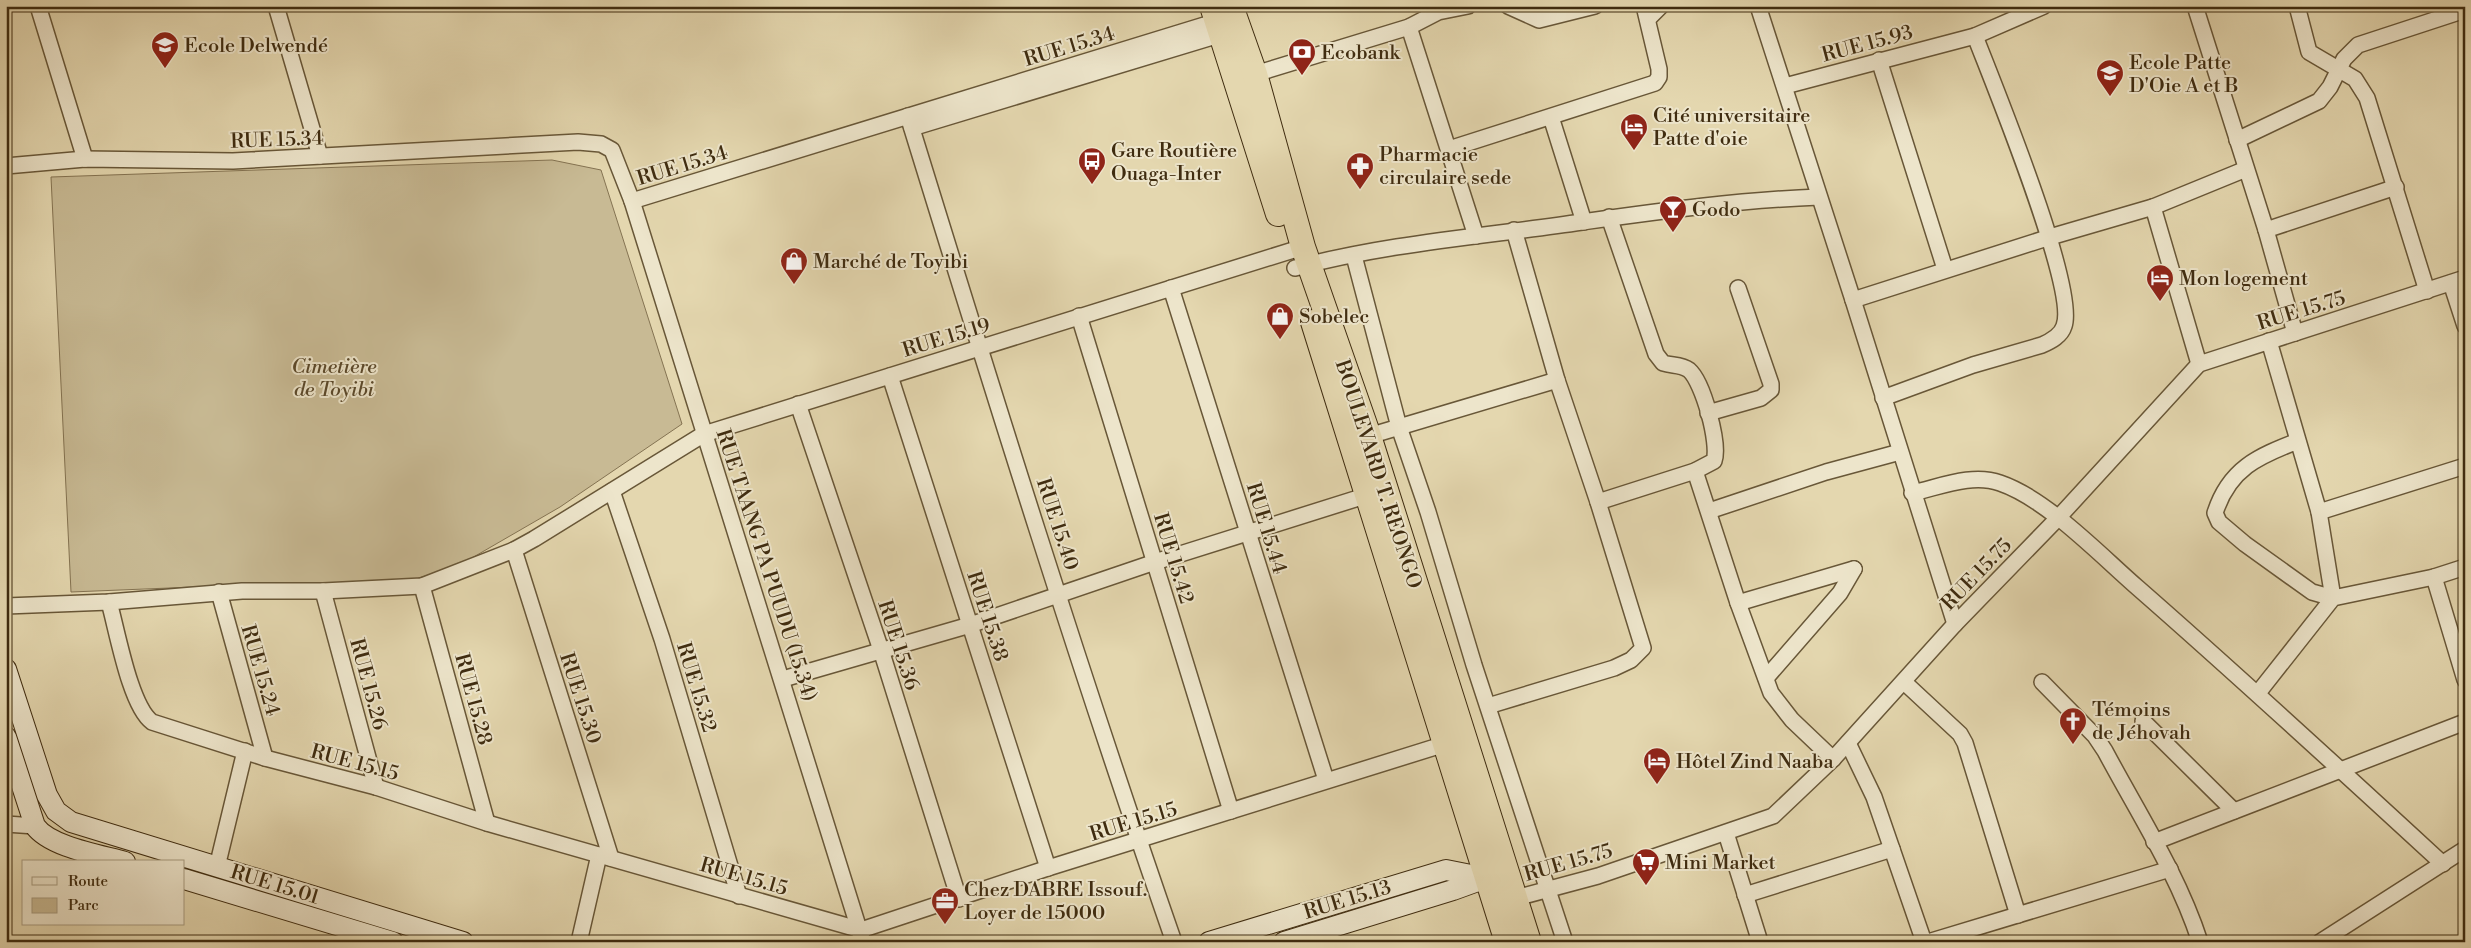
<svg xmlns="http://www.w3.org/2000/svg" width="2471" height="948" font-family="'Libre Bodoni',serif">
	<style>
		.green { fill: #c8ba94; stroke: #847352 }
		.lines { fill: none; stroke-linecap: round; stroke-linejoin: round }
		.minor-casing { stroke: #685738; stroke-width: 18 }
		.secondary-casing { stroke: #3f2c10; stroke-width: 22 }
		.trunk-casing { stroke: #3f2c10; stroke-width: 26 }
		.minor { stroke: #ede5cb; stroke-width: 15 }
		.secondary { stroke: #ede5cb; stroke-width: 20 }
		.trunk { stroke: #e4d7af; stroke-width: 24 }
		.labels { text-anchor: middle; stroke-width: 4; stroke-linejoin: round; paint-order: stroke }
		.street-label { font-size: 20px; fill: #3f2c10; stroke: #ede5cb }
		.poi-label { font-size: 20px; fill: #3f2c10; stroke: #ede5cb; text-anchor: start }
		.park-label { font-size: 20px; font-style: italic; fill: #5a482a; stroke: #ede5cb }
	</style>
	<rect width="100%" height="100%" fill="#e4d7af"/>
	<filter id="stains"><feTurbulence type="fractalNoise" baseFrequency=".004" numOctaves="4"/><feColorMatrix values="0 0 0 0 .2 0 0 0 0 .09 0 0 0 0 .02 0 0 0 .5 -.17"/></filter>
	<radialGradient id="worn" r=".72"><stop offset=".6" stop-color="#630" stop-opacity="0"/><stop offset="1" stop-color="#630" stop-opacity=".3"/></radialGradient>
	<path class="green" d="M 552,160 L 601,170 L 682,424 L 560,507 L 458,566 L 412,580 L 340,587 L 243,585 L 71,592 L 51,177 Z"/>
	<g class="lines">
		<g class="minor-casing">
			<g id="minor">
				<path d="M 38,6 L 85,159"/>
				<path d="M 276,6 L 320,156"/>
				<path d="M 1508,6 L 1539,20 L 1595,6"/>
				<path d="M 1758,6 L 1853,300 L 1955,624"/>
				<path d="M 2195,6 L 2266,230 L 2295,333"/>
				<path d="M 2297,6 L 2309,52 L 2355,79 L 2367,98 L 2427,291"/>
				<path d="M 1648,19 L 1661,6"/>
				<path d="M 1409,27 L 1476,236"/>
				<path d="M 1879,60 L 1945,269"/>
				<path d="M 1255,74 L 1409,27 L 1438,12 L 1468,6"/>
				<path d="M 1785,86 L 1975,36 L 2044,6"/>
				<path d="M 908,116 C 993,392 1079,669 1174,942"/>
				<path d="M 1551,117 L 1584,222"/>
				<path d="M 912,128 L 1229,32"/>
				<path d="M 2237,140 L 2319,101 L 2330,87 L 2344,59 L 2358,45 L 2465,10"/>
				<path d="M 1449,149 L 1655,83 L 1659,77 L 1659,69 L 1644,6"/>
				<path d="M 6,166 L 85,159 L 233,161 L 578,142 L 601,144 L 612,150 L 632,201 L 863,942"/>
				<path d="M 632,201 L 1224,19"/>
				<path d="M 2153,207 L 2199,364"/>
				<path d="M 2266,230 L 2396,187"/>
				<path d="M 1354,256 L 1399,427 L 1428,512 L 1474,665 L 1565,942"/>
				<path d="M 1295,268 C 1389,243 1487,236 1582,222 C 1661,211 1739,200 1819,197"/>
				<path d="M 2451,283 L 2465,326"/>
				<path d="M 1171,288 L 1326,780"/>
				<path d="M 1853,300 L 2050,237 L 2153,207 L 2246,169"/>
				<path d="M 1079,316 L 1231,811"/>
				<path d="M 2269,341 L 2319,512 L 2333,598 L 2312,592 L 2245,544 L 2219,522 L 2215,513 C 2229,469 2258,456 2298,441"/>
				<path d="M 890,376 L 1048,868"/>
				<path d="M 1883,398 L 1973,365 L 2042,345 C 2051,341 2061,336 2064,326 C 2078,289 1993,83 1975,36"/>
				<path d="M 798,404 L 881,650 L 959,899"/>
				<path d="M 1708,413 L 1761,398 L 1771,390 L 1771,384 L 1738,288"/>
				<path d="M 1369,436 L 1557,380"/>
				<path d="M 1695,471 L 1738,603 L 1771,693 L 1792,720 L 1833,759"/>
				<path d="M 612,491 L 662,639 L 739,896"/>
				<path d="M 1912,493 C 1940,487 1972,473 2000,483 C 2047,499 2100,555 2138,588 C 2241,678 2342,771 2443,864"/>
				<path d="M 1598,502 L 1695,471 L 1714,461 C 1720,444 1703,382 1689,370 C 1681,364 1672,366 1663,363 L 1656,354 L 1609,217"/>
				<path d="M 1709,511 L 1826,472 L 1900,452"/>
				<path d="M 2319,512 L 2465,466"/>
				<path d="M 514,550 L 611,858"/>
				<path d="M 2434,577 L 2465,680"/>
				<path d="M 422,586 L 487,823"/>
				<path d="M 323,591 L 376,787"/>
				<path d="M 219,592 L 265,758"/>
				<path d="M 109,602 C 117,630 130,706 152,722 L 265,758 L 376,787 L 487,823 L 861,930 L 1048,868 L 1445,744"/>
				<path d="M 1738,603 L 1854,569"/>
				<path d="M 6,606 L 109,602 L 242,591 L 323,591 L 422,586 L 514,550 L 534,539 L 704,434 L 1303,247"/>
				<path d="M 1766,678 L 1840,593 L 1854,569"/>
				<path d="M 783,679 L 970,625 L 1155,562 L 1368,495"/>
				<path d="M 1904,682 L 1960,734 L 1965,743 L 2018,915"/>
				<path d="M 2042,682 L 2095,736 L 2105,751 C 2138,813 2178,874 2200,942"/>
				<path d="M 2258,693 L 2333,598 L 2434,577 L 2465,567"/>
				<path d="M 1488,706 L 1614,668 L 1631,660 L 1643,648 L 1598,502 L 1557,380 L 1514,230"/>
				<path d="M 2143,721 L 2234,811"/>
				<path d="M 1848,743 L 1874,797 L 1924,942"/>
				<path d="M 6,824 L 35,826"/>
				<path d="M 1726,833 L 1760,942"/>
				<path d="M 2154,842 L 2465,722"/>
				<path d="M 217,867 L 245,751"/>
				<path d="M 1745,895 L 1892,849"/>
				<path d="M 1516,898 L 1598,876 L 1773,816 L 1833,759 L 1955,624 L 2058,518 L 2199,364 L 2465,278"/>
				<path d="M 579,942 L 599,855"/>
				<path d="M 1928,942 L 2170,869"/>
				<path d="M 2320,942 L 2465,849"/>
			</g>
		</g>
		<g class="secondary-casing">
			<g id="secondary">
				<path d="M 6,669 L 47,795 L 56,811 L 71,822 L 463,942"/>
				<path d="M 6,737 L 35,826 C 50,847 100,855 125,862"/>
				<path d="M 184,879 L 393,942"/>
				<path d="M 1209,942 L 1446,870 L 1486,878 L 1498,886"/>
				<path d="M 1284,942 L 1453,890 L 1486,878"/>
			</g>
		</g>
		<g class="trunk-casing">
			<g id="trunk">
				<path d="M 1212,6 L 1278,214"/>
				<path d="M 1231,6 L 1255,74 L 1303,247 L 1369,436 L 1529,942"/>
				<path d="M 1313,322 L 1507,942"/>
			</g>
		</g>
		<use href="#minor" class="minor"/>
		<use href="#secondary" class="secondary"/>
		<use href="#trunk" class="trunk"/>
	</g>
	<defs>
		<g id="school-pin" transform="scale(1.4375)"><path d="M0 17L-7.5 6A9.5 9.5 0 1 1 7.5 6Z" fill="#8f2418" stroke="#ede5cb"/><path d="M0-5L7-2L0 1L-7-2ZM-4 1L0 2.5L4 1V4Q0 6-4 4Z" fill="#fff"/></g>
		<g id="bank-pin" transform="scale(1.4375)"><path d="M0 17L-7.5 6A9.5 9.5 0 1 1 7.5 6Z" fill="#8f2418" stroke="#ede5cb"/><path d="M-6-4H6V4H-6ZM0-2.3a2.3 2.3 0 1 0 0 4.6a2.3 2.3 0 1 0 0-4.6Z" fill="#fff"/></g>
		<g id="hotel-pin" transform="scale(1.4375)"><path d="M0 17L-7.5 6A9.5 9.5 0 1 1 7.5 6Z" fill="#8f2418" stroke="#ede5cb"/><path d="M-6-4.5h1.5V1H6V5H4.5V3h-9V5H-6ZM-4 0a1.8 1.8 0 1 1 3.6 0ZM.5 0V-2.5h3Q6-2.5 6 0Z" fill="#fff"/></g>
		<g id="bus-pin" transform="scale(1.4375)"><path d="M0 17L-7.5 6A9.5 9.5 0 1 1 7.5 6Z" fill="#8f2418" stroke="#ede5cb"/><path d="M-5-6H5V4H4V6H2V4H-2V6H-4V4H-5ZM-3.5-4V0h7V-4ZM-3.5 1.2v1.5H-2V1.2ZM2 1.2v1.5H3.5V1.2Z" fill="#fff"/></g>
		<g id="pharmacy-pin" transform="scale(1.4375)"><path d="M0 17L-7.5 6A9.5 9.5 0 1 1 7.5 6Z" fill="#8f2418" stroke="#ede5cb"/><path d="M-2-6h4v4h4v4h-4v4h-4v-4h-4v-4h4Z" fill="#fff"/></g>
		<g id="bar-pin" transform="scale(1.4375)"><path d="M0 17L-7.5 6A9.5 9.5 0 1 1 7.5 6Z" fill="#8f2418" stroke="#ede5cb"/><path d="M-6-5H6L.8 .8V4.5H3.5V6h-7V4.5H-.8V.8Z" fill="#fff"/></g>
		<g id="shop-pin" transform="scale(1.4375)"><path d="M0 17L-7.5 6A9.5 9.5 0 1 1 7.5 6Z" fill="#8f2418" stroke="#ede5cb"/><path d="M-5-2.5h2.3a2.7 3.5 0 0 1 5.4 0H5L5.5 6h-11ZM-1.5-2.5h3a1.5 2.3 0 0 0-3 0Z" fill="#fff"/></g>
		<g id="church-pin" transform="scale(1.4375)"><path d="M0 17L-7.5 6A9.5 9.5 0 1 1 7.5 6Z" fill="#8f2418" stroke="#ede5cb"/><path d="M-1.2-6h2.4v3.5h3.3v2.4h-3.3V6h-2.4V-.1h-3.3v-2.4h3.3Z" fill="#fff"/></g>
		<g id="supermarket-pin" transform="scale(1.4375)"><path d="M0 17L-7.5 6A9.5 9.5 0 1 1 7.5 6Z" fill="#8f2418" stroke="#ede5cb"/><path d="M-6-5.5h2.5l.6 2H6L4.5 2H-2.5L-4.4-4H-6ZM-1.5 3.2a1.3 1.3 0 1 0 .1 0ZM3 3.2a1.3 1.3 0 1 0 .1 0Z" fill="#fff"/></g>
		<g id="office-pin" transform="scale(1.4375)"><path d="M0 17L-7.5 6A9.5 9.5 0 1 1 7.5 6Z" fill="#8f2418" stroke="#ede5cb"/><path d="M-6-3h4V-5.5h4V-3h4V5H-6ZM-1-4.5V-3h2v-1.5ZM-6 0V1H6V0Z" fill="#fff"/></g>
	</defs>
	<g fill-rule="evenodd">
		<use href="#school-pin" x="165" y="45"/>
		<use href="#bank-pin" x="1302" y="52"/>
		<use href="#school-pin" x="2110" y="73"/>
		<use href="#hotel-pin" x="1634" y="127"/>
		<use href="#bus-pin" x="1092" y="161"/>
		<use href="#pharmacy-pin" x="1360" y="166"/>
		<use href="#bar-pin" x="1673" y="209"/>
		<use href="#shop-pin" x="794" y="261"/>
		<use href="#hotel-pin" x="2160" y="278"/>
		<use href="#shop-pin" x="1280" y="316"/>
		<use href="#church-pin" x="2073" y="721"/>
		<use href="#hotel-pin" x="1657" y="761"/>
		<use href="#supermarket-pin" x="1646" y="862"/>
		<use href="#office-pin" x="945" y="901"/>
	</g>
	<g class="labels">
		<g class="street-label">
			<text transform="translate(1867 43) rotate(-15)" y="7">RUE 15.93</text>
			<text transform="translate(1069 46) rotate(-17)" y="7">RUE 15.34</text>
			<text transform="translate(277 139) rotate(-2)" y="7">RUE 15.34</text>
			<text transform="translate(682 165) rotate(-17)" y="7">RUE 15.34</text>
			<text transform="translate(2301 310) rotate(-17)" y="7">RUE 15.75</text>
			<text transform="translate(946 337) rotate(-17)" y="7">RUE 15.19</text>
			<text transform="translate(1379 474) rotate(72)" y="7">BOULEVARD T. REONGO</text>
			<text transform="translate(1058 524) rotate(72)" y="7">RUE 15.40</text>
			<text transform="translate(1267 528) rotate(73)" y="7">RUE 15.44</text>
			<text transform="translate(1174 558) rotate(73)" y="7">RUE 15.42</text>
			<text transform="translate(767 565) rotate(72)" y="7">RUE TAANG PA PUUDU (15.34)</text>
			<text transform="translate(1976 574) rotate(-46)" y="7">RUE 15.75</text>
			<text transform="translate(988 616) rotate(72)" y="7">RUE 15.38</text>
			<text transform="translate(899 645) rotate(72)" y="7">RUE 15.36</text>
			<text transform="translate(261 670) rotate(74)" y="7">RUE 15.24</text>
			<text transform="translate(369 684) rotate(75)" y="7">RUE 15.26</text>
			<text transform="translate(697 687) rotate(73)" y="7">RUE 15.32</text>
			<text transform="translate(581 698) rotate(72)" y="7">RUE 15.30</text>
			<text transform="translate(474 699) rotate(75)" y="7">RUE 15.28</text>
			<text transform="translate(355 762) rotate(15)" y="7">RUE 15.15</text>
			<text transform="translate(1133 821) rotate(-17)" y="7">RUE 15.15</text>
			<text transform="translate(1568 862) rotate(-16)" y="7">RUE 15.75</text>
			<text transform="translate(744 876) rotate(16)" y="7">RUE 15.15</text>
			<text transform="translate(275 884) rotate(17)" y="7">RUE 15.01</text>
			<text transform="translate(1347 899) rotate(-17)" y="7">RUE 15.13</text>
		</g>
		<g class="poi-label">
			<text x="184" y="52">Ecole Delwendé</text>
			<text x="1321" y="59">Ecobank</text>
			<text x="2129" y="69">Ecole Patte<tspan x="2129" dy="23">D'Oie A et B</tspan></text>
			<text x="1653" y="122">Cité universitaire<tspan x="1653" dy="23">Patte d'oie</tspan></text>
			<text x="1111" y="157">Gare Routière<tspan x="1111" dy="23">Ouaga-Inter</tspan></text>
			<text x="1379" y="161">Pharmacie<tspan x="1379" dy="23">circulaire sede</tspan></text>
			<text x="1692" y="216">Godo</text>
			<text x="813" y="268">Marché de Toyibi</text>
			<text x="2179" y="285">Mon logement</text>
			<text x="1299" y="323">Sobelec</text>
			<text x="2092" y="716">Témoins<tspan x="2092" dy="23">de Jéhovah</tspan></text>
			<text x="1676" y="768">Hôtel Zind Naaba</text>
			<text x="1665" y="869">Mini Market</text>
			<text x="964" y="896">Chez DABRE Issouf.<tspan x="964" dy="23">Loyer de 15000</tspan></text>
		</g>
		<g class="park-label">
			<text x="334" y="373">Cimetière<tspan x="334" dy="23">de Toyibi</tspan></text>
		</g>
	</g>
	<rect width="2471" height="948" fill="none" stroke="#e4d7af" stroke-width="25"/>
	<rect x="8" y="8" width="2456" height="933" fill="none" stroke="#3f2c10" stroke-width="2.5"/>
	<rect x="12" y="12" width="2446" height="923" fill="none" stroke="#3f2c10"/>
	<rect x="22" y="860" width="162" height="65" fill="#ede5cb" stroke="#a79b80"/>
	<rect x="32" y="877" width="25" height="8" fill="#ede5cb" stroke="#a79b80"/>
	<text x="68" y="886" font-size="15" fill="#3f2c10">Route</text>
	<rect x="32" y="898" width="25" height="15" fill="#c8ba94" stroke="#a79b80"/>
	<text x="68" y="910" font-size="15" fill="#3f2c10">Parc</text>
	<rect width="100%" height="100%" filter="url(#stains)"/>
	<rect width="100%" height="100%" fill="url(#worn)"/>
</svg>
